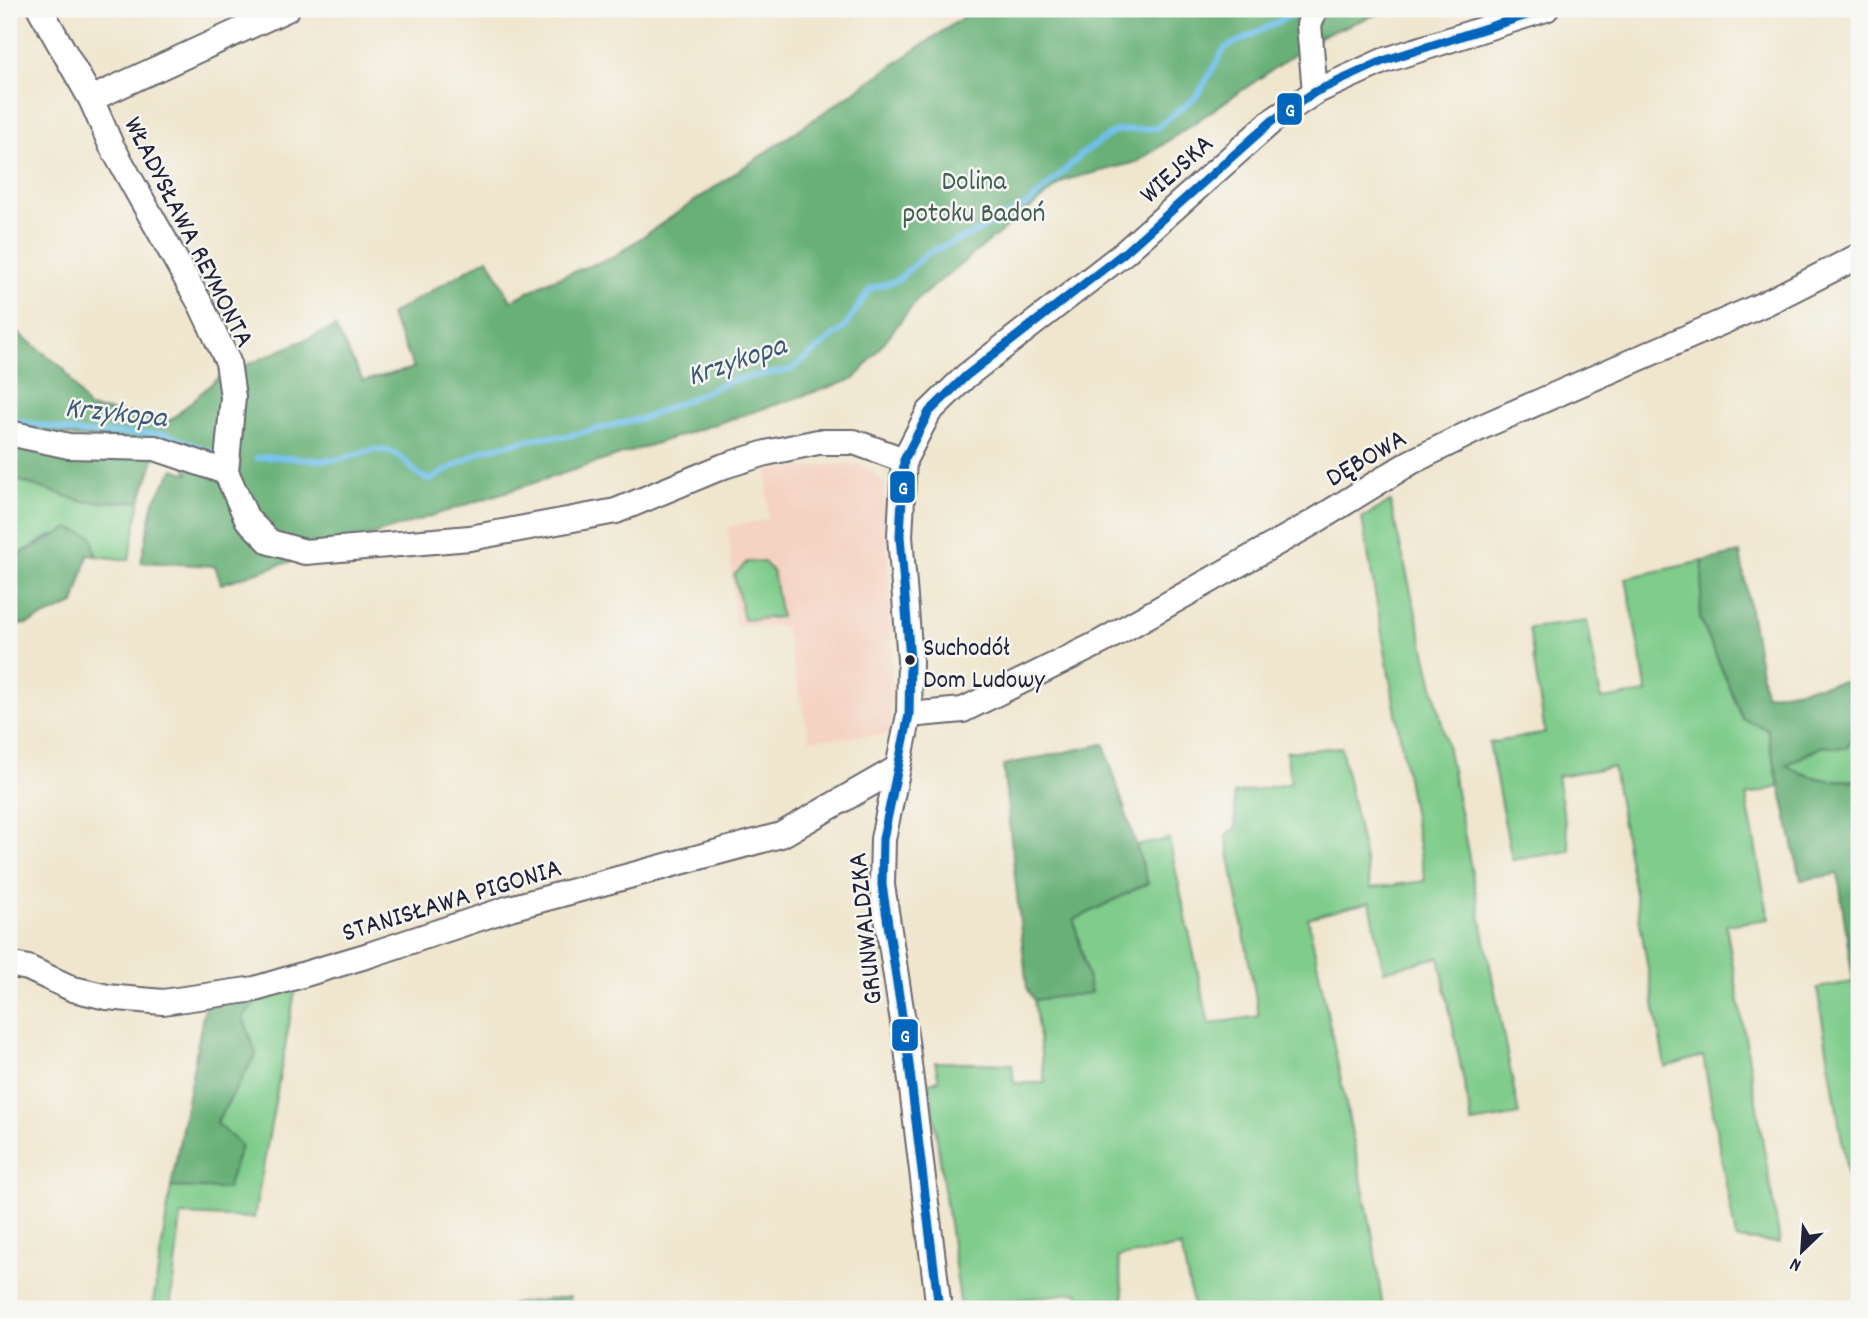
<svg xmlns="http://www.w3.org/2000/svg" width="1868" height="1318" font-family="Dekko,sans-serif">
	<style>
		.built { fill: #f5d3c2 }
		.green { fill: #7fcc8b; stroke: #507763; stroke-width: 2 }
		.forest { fill: #67b077; stroke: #446959; stroke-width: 2 }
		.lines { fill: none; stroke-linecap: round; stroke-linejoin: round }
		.stream { stroke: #6ebfea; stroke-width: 6 }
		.minor-casing { stroke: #6a676e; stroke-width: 28 }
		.minor { stroke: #fff; stroke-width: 24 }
		.bus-1-casing { stroke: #f6f6f2; stroke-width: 14 }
		.bus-1 { stroke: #0065bd; stroke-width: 9 }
		.bus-dot { fill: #22223b; stroke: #f6f6f2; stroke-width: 2.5 }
		.labels { text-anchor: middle; stroke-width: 5; stroke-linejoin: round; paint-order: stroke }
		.bus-label { font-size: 26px; fill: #22223b; stroke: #f6f6f2; text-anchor: start }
		.street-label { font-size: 28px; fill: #22223b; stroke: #f6f6f2 }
		.park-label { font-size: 28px; fill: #435e57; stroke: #f6f6f2 }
		.water-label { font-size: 30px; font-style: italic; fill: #3d5978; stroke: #f6f6f2 }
		.line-badge { stroke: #f6f6f2; stroke-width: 2.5 }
		.badge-label { font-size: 19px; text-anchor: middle; font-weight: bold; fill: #fff }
	</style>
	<rect width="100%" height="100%" fill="#f6f6f2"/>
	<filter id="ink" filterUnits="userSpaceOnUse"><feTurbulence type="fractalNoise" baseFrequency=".0143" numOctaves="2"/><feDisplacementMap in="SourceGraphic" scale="14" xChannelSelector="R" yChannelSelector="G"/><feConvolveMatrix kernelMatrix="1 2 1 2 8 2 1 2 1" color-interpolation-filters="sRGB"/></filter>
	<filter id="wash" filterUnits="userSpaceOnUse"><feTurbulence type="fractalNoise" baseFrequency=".00686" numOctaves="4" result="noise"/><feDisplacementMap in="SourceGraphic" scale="28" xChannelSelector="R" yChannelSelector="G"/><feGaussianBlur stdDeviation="1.57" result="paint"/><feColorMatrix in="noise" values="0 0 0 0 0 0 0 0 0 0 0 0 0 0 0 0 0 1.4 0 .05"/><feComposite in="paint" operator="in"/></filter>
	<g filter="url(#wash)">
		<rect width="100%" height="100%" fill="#f0e6ce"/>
		<path class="built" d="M 856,463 L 869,469 L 884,483 L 893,659 L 890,734 L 810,740 L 784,626 L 735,626 L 728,527 L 768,519 L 767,470 Z"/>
		<g class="green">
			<path d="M 9,477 L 84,502 L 140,501 L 129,560 L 96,556 L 92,536 L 52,535 L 9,560 Z"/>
			<path d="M 1390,502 L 1448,750 L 1519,1115 L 1472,1123 L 1439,957 L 1384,971 L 1370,902 L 1308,918 L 1372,1232 L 1383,1309 L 1194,1309 L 1181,1247 L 1118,1257 L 1125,1309 L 1081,1309 L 1078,1292 L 961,1308 L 929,1083 L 939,1080 L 935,1062 L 1012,1064 L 1014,1083 L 1045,1083 L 1034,1000 L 1091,992 L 1074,920 L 1148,883 L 1135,846 L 1169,839 L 1209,1024 L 1259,1016 L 1226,835 L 1236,828 L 1234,794 L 1291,783 L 1286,752 L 1341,747 L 1371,888 L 1425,881 L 1362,518 Z"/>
			<path d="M 1703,561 L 1700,618 L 1743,719 L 1767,729 L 1779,787 L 1746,796 L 1769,919 L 1726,925 L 1780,1243 L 1736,1239 L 1703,1056 L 1665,1067 L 1613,767 L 1557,776 L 1570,851 L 1512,860 L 1489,743 L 1545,733 L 1529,628 L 1587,621 L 1601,699 L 1647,693 L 1626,578 Z"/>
			<path d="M 747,562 L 764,562 L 773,572 L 781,617 L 744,620 L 734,575 Z"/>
			<path d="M 1859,726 L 1859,780 C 1830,782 1811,779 1785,765 L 1823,746 L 1846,748 Z"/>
			<path d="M 1853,982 L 1859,1023 L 1859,1180 L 1849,1184 L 1817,988 Z"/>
			<path d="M 296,986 L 254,1218 L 181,1215 L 170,1309 L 152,1309 L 171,1187 L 226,1189 L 241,1146 L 216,1123 L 256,1054 L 243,1017 L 262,996 Z"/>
			<path d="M 570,1297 L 570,1309 L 511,1309 L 511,1304 Z"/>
		</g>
		<g class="forest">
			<path d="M 975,9 L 1391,9 L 1323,35 L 1137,162 L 1065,180 L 919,298 L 855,379 L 221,584 L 215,566 L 141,562 L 154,501 L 174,469 L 188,474 L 178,443 L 76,437 L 9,425 L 9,326 L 64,369 L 88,408 L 171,420 L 219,377 L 335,327 L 363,381 L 414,368 L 390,315 L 488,258 L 511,301 L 549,281 L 613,257 Z"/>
			<path d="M 9,441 L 155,456 L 140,501 L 84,502 L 9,477 Z"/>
			<path d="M 69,528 L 92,536 L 96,556 L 88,555 L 74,604 L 27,624 L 9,626 L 9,560 Z"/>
			<path d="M 1740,553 L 1765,695 L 1853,680 L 1859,684 L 1859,726 L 1846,748 L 1822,746 L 1786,765 C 1810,780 1831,782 1859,780 L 1859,817 L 1854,828 L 1859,831 L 1859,1023 L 1838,874 L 1801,880 L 1767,729 L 1743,719 L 1700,618 L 1703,561 Z"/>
			<path d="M 1104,744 L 1148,883 L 1074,920 L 1091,993 L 1034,1000 L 1027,988 L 1003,765 Z"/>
			<path d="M 262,996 L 243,1017 L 256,1054 L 216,1123 L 241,1145 L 227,1189 L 171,1187 L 205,1005 Z"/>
		</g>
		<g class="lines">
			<g class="stream">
				<path d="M 9,419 L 82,433 L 165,434 L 217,454"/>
				<path d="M 257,458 C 283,454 308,462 333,460 C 353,459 372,444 392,452 C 407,458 414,476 430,480 L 483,450 L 543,437 L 563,437 L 644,418 L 733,380 L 791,370 L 845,327 L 870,289 L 898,280 L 927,253 L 975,233 L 1031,202 L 1083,153 L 1115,131 L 1156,128 L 1197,96 L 1225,48 L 1296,13"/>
			</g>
		</g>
	</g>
	<g filter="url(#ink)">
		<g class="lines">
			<g class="minor-casing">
				<g id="minor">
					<path d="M 40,9 L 91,99 L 111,145 L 201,305 L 228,362 L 233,397 L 226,472 L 247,519 L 270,542 L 305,552 L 470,538 L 616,511 L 724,466 L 766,453 L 818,442 L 854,442 L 904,460"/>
					<path d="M 1315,92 L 1309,25 L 1315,9"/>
					<path d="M 91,99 L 287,9"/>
					<path d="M 9,433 L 69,446 L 155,448 L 226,472"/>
					<path d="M 909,715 L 963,710 L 1101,642 L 1312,523 L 1411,462 L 1486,425 L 1766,303 L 1859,256"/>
					<path d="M 9,964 L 28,968 L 73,989 L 107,997 L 163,1002 L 255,989 L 369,955 L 510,908 L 781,835 L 896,769"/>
					<path d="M 939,1309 L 907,1048 L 882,885 L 883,839 L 909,715 L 910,660 L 900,536 L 904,460 L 929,412 L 966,376 L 1124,253 L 1272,121 L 1315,92 L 1383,61 L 1546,9"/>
				</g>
			</g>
			<use href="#minor" class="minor"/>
			<g class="bus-1-casing">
				<path id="bus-1" d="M 939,1309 L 907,1048 L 882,885 L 883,839 L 909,715 L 910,660 L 900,536 L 904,460 L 929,412 L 966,376 L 1124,253 L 1272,121 L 1315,92 L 1383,61 L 1546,9"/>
			</g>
			<use href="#bus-1" class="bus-1"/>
		</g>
	</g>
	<circle class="bus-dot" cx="910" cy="660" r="6"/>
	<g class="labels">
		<g class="bus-label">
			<text x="923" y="655">Suchodół<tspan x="923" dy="32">Dom Ludowy</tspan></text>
		</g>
		<g class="street-label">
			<text transform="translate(1175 167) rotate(-42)" y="10">WIEJSKA</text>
			<text transform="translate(191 231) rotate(63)" y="10">WŁADYSŁAWA REYMONTA</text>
			<text transform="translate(1365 456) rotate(-30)" y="10">DĘBOWA</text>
			<text transform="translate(451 898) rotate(-17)" y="10">STANISŁAWA PIGONIA</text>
			<text transform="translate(863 929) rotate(-96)" y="10">GRUNWALDZKA</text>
		</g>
		<g class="park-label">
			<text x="974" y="189">Dolina<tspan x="974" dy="32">potoku Badoń</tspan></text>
		</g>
		<g class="water-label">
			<text transform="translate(736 359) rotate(-19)" y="10">Krzykopa</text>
			<text transform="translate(116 411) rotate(6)" y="10">Krzykopa</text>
		</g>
	</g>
	<g class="line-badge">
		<rect x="1276" y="92" width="27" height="34" rx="7" fill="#0065bd"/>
		<rect x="889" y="470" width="27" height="34" rx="7" fill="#0065bd"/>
		<rect x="891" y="1018" width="28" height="34" rx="7" fill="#0065bd"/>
	</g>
	<g class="badge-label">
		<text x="1290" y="116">G</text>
		<text x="903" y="494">G</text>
		<text x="905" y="1042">G</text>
	</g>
	<rect width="1868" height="1318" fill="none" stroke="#f6f6f2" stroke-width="35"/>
	<g transform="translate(1802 1251) rotate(205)" stroke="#f6f6f2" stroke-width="5" paint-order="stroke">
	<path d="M0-5L12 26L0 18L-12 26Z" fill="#22223b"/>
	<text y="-10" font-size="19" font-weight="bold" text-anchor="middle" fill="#22223b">N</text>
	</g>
</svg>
